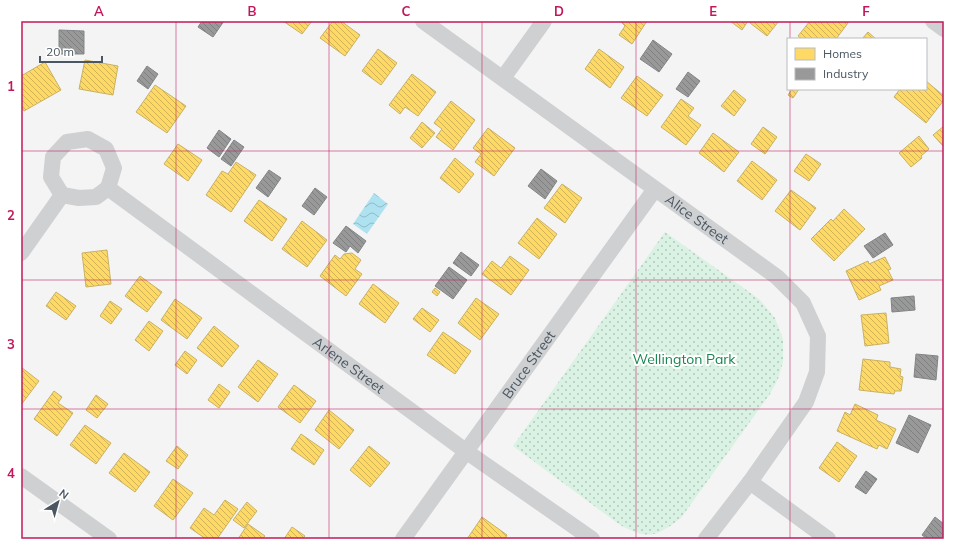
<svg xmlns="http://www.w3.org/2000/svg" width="965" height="560" font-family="Mulish,sans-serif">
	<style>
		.park { fill: url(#park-dots) }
		.water { fill: url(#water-waves) }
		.homes { fill: url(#homes-back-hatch); stroke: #c9b264 }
		.industry { fill: url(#industry-back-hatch); stroke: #818588 }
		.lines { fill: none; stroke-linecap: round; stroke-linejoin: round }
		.minor { stroke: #ced0d2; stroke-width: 16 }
		.grid { fill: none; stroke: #c2185b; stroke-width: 1; stroke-opacity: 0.55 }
		.labels { text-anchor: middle; stroke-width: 4; stroke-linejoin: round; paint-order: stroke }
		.street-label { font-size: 14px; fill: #4a5661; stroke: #fff }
		.park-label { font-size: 14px; fill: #17864f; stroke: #fff }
		.neatline { fill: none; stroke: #c2185b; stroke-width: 1.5 }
		.grid-label { font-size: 13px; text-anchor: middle; font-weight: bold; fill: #c2185b }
	</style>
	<defs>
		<pattern id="park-dots" width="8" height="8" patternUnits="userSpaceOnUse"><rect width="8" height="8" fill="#d9f2e3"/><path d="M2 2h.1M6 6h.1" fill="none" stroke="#b2c7bb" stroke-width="1.8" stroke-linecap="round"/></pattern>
		<pattern id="water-waves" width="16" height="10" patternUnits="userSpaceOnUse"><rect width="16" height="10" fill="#aee2f0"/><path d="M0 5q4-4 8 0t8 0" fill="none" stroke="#90bac6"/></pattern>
		<pattern id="homes-back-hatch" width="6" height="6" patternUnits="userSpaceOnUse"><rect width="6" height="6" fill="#ffd966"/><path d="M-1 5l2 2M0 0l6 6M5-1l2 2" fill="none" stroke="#d0b357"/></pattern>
		<pattern id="industry-back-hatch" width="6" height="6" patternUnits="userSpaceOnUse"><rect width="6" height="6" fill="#999"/><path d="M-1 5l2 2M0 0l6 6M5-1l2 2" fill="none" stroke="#7f8080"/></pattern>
	</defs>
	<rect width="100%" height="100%" fill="#f4f4f4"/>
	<path class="park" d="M 665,232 L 759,299 L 775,318 L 783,339 L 783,362 L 778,379 L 770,394 L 681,518 C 656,537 649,540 620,525 L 513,446 Z"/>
	<path class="water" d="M 374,193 L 388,204 L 367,234 L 353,224 Z"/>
	<g class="homes">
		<path d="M 283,21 L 312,21 L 302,34 Z"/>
		<path d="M 333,21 L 341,21 L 360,35 L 345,56 L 320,38 Z"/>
		<path d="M 620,21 L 647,21 L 632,44 L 619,35 L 625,26 Z"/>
		<path d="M 730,21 L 748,21 L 742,30 Z"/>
		<path d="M 751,21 L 779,21 L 767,36 L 750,23 Z"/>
		<path d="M 810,21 L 846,21 L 848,23 L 836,39 L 802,39 L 798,36 Z"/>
		<path d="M 868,32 L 876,39 L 862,39 Z"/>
		<path d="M 378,49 L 397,63 L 381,85 L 362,71 Z"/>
		<path d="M 599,49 L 624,67 L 610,88 L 585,69 Z"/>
		<path d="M 85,60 L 118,66 L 113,95 L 79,89 Z"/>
		<path d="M 45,62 L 61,90 L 24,111 L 21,105 L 21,76 Z"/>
		<path d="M 412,74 L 436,92 L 418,116 L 405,107 L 400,114 L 389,105 Z"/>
		<path d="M 637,76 L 663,95 L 647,116 L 621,98 Z"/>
		<path d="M 926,81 L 944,96 L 944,100 L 926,123 L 894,97 L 900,89 L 926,89 Z"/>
		<path d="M 155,85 L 186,106 L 167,133 L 136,112 Z"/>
		<path d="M 792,89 L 799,89 L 793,98 L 788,95 Z"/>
		<path d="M 734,90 L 746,100 L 734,116 L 721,106 Z"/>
		<path d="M 681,99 L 694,108 L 688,116 L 701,125 L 686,145 L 661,127 Z"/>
		<path d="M 451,101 L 475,120 L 453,150 L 436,137 L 442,129 L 434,123 Z"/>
		<path d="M 422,122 L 435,133 L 422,148 L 410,138 Z"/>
		<path d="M 944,126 L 944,147 L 933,135 Z"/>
		<path d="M 763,127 L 777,137 L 765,154 L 751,144 Z"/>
		<path d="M 488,128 L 515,148 L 494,176 L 475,162 L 481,154 L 473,148 Z"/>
		<path d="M 713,133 L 739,152 L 724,172 L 699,153 Z"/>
		<path d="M 919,136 L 929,149 L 921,156 L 922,158 L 911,167 L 899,153 Z"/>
		<path d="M 178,144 L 202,160 L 188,181 L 164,164 Z"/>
		<path d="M 806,154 L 821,164 L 809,181 L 794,171 Z"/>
		<path d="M 455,158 L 474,174 L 459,193 L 440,178 Z"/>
		<path d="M 752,161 L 777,180 L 762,200 L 737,181 Z"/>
		<path d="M 236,162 L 256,175 L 231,212 L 206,195 L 222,171 L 228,174 Z"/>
		<path d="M 562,184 L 582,198 L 565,223 L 544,208 Z"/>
		<path d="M 791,190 L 816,208 L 800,230 L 775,211 Z"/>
		<path d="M 259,200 L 287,219 L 272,241 L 244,221 Z"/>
		<path d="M 844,209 L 865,229 L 834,261 L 811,239 L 831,219 L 833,221 Z"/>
		<path d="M 537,218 L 557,234 L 539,259 L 518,243 Z"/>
		<path d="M 302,221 L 327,240 L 307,267 L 282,249 Z"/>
		<path d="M 107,250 L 111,284 L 86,287 L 82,253 Z"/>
		<path d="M 352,253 L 361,260 L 355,269 L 362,274 L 346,296 L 320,276 L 335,255 L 340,259 L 344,254 Z"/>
		<path d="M 510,256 L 529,270 L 511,295 L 482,274 L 492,261 L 501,268 Z"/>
		<path d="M 885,257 L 891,269 L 888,270 L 893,280 L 879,286 L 881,290 L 859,300 L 846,271 L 868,261 L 869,264 Z"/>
		<path d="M 140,276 L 162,292 L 147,312 L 125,296 Z"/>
		<path d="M 373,284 L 399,303 L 385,323 L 359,304 Z"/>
		<path d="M 435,288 L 440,292 L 437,296 L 432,292 Z"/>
		<path d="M 56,292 L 76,306 L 66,320 L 46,306 Z"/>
		<path d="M 476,298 L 499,314 L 480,340 L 458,323 Z"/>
		<path d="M 175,299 L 202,318 L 187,339 L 161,320 Z"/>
		<path d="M 110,301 L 122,309 L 111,324 L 100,316 Z"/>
		<path d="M 422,308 L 439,320 L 430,332 L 413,319 Z"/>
		<path d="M 886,313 L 889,343 L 865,346 L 861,315 Z"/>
		<path d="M 149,321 L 163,331 L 149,351 L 135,340 Z"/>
		<path d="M 214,326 L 239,346 L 222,367 L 197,348 Z"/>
		<path d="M 443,332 L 471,351 L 455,374 L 427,355 Z"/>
		<path d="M 185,351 L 197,360 L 187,374 L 175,365 Z"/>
		<path d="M 863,359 L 890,362 L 890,367 L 901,369 L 900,376 L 903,377 L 901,391 L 895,391 L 894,394 L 859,390 Z"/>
		<path d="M 258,360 L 278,374 L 258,402 L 238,387 Z"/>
		<path d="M 21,367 L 39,381 L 21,405 Z"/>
		<path d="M 219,384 L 230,392 L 219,408 L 208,400 Z"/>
		<path d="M 294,385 L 316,401 L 300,423 L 278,407 Z"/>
		<path d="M 54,391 L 62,397 L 58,403 L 73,413 L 57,436 L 34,419 Z"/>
		<path d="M 96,395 L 108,404 L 97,418 L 86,410 Z"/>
		<path d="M 855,404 L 878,415 L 876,420 L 896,429 L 887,449 L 879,445 L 877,449 L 837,431 L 845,412 L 850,415 Z"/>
		<path d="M 329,410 L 354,430 L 339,449 L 315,430 Z"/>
		<path d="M 85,425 L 111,443 L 96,464 L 70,445 Z"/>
		<path d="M 301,434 L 324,450 L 314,465 L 291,449 Z"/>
		<path d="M 837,442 L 857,456 L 839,482 L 819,468 Z"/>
		<path d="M 177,446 L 188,455 L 178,469 L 166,461 Z"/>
		<path d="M 369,446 L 390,463 L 370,487 L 350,470 Z"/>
		<path d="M 124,453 L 150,472 L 135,492 L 109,473 Z"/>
		<path d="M 173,479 L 193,493 L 173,520 L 154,506 Z"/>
		<path d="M 225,500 L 238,509 L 217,539 L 206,539 L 190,528 L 204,508 L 214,515 Z"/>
		<path d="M 247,502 L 257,511 L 244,528 L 233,520 Z"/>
		<path d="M 482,517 L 507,535 L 505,539 L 467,539 Z"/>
		<path d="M 248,524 L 265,536 L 262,539 L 238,539 Z"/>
		<path d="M 292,527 L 305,536 L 302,539 L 284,539 Z"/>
	</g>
	<g class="industry">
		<path d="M 202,21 L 224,21 L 213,37 L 198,27 Z"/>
		<path d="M 59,30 L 84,31 L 84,54 L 59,54 Z"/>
		<path d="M 653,40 L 672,54 L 659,72 L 640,59 Z"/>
		<path d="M 147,66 L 158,74 L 148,89 L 137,81 Z"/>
		<path d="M 688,72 L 700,81 L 688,97 L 676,89 Z"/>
		<path d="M 219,130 L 231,139 L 219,157 L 207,148 Z"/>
		<path d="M 234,140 L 244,147 L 231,166 L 221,159 Z"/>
		<path d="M 541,169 L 557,181 L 545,199 L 528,186 Z"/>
		<path d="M 269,170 L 281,178 L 268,197 L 256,188 Z"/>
		<path d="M 315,188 L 327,197 L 314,215 L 302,206 Z"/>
		<path d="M 346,226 L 366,241 L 358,253 L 350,246 L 346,252 L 333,243 Z"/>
		<path d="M 885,233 L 893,245 L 873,258 L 864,246 Z"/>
		<path d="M 461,252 L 479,265 L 471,276 L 453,263 Z"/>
		<path d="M 449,267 L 467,280 L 453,299 L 435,286 Z"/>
		<path d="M 914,296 L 915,310 L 892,312 L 891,298 Z"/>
		<path d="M 916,354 L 938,356 L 936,380 L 914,377 Z"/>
		<path d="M 909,415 L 931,425 L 918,453 L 896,443 Z"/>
		<path d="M 866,471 L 877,479 L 866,494 L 855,487 Z"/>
		<path d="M 935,517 L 944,524 L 944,539 L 927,539 L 922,535 Z"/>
	</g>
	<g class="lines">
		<g class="minor">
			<path id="s1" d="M 423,21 L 777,277 L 803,303 L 818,336 L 817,372 L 806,402 L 750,482 L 706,539"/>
			<path d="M 933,21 L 944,29"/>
			<path d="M 503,78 L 544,21"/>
			<path id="s2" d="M 62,195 L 79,198 L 96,197 L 108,188 L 467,452 L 592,539"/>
			<path d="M 62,195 L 51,177 L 53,157 L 67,142 L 88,139 L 106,149 L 114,168 L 108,188"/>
			<path d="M 21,253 L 62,195"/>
			<path d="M 21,476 L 109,539"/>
			<path d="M 750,482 L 828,539"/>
			<path id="s3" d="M 403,539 L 655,189"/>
		</g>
	</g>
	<path class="grid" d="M 176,21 L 176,539M 329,21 L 329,539M 482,21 L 482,539M 636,21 L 636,539M 790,21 L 790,39M 790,89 L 790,539M 21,151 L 944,151M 21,280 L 944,280M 21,409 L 944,409"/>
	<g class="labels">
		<g class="street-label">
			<text dy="5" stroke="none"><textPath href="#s1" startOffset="338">Alice Street</textPath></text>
			<text dy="5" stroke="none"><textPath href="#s2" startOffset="348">Arlene Street</textPath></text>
			<text dy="5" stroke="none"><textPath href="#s3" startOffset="215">Bruce Street</textPath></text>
		</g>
		<g class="park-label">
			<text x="684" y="364">Wellington Park</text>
		</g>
	</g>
	<rect width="965" height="560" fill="none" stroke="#ffffff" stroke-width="44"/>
	<rect x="787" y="38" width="140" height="52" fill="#ffffff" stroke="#b7bbc0"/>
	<rect x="795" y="48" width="20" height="12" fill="#ffd966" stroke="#b7bbc0"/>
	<text x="823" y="58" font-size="12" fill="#4a5661">Homes</text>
	<rect x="795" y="68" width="20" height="12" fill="#999999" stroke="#b7bbc0"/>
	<text x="823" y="78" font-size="12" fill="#4a5661">Industry</text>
	<g transform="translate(58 502) rotate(37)" stroke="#ffffff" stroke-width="3" paint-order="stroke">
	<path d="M0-3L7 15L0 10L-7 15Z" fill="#4a5661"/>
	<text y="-6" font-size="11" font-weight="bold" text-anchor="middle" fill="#4a5661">N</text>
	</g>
	<path d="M40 56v6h62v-6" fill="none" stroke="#4a5661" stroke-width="2"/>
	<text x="46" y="56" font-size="12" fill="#4a5661" stroke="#ffffff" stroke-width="3" paint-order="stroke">20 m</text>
	<rect x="22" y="22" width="921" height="516" class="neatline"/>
	<g class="grid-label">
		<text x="99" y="16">A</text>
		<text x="252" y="16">B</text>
		<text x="406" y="16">C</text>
		<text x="559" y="16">D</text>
		<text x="713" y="16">E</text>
		<text x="866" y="16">F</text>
		<text x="11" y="91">1</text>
		<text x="11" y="220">2</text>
		<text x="11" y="349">3</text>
		<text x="11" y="478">4</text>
	</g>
</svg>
